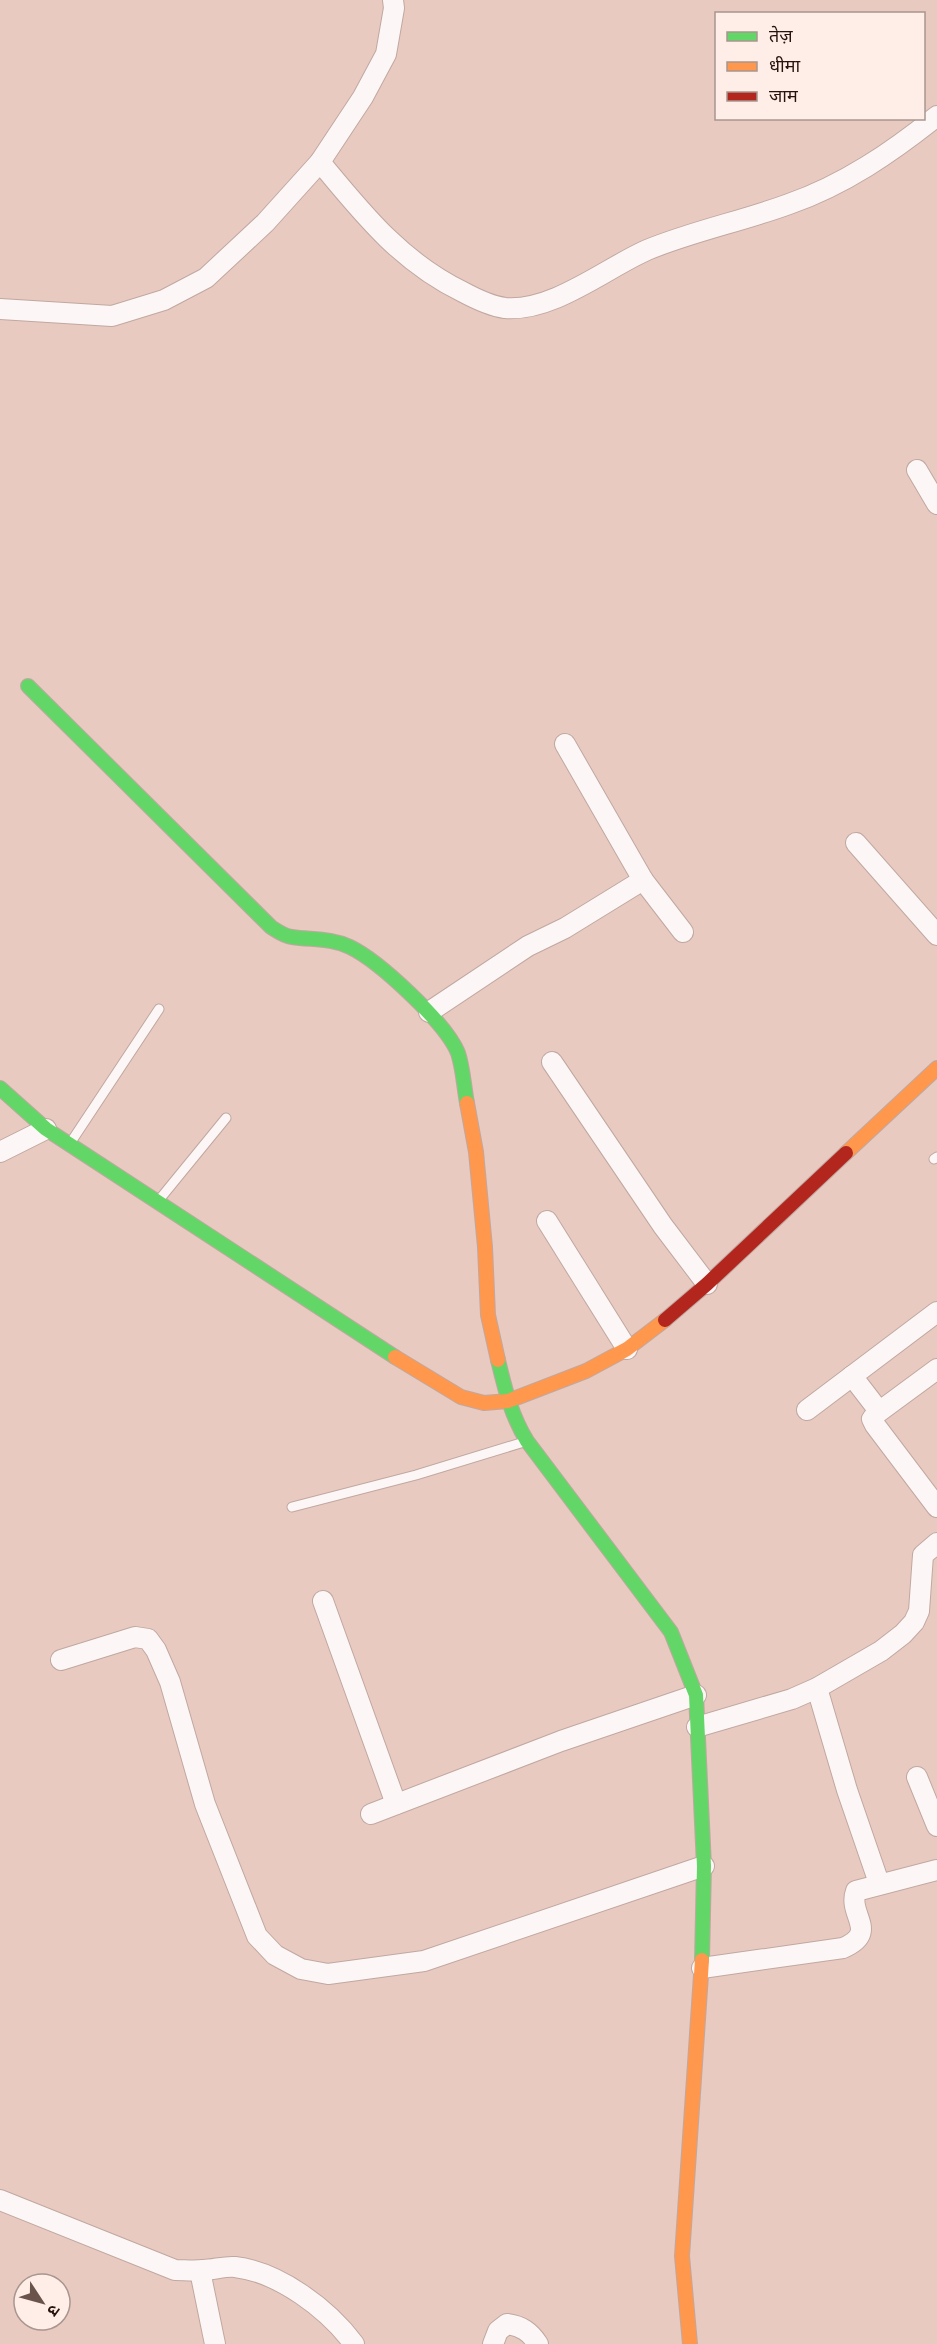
<svg xmlns="http://www.w3.org/2000/svg" width="937" height="2344" font-family="Roboto,'Noto Sans Devanagari',sans-serif">
	<style>
		.lines { fill: none; stroke-linecap: round; stroke-linejoin: round }
		.lane-casing { stroke: #c0a8a1; stroke-width: 11 }
		.street-casing { stroke: #c0a8a1; stroke-width: 22 }
		.fast-casing { stroke: #c0a8a1; stroke-width: 16 }
		.slow-casing { stroke: #c0a8a1; stroke-width: 16 }
		.jam-casing { stroke: #c0a8a1; stroke-width: 16 }
		.lane { stroke: #fcf7f6; stroke-width: 9 }
		.street { stroke: #fcf7f6; stroke-width: 20 }
		.fast { stroke: #63d668; stroke-width: 14 }
		.slow { stroke: #ff974d; stroke-width: 14 }
		.jam { stroke: #b3261e; stroke-width: 14 }
	</style>
	<rect width="100%" height="100%" fill="#e8cac0"/>
	<g class="lines">
		<g class="lane-casing">
			<g id="lane">
				<path d="M 71,1142 L 159,1009"/>
				<path d="M 934,1159 L 937,1157"/>
				<path d="M 159,1200 L 226,1118"/>
				<path d="M 292,1507 L 416,1475 L 524,1442"/>
			</g>
		</g>
		<g class="street-casing">
			<g id="street">
				<path d="M 320,162 C 363,214 401,262 463,292 C 476,299 490,306 505,308 C 553,312 606,268 647,250 C 693,231 743,221 789,204 C 844,185 892,152 937,116"/>
				<path d="M 0,309 L 112,316 L 164,300 L 206,278 L 265,223 L 320,162 L 363,97 L 386,54 L 394,8 L 393,0"/>
				<path d="M 917,470 L 937,504"/>
				<path d="M 565,744 L 643,880 L 683,932"/>
				<path d="M 856,843 L 937,935"/>
				<path d="M 429,1012 L 528,946 L 565,928 L 643,880"/>
				<path d="M 552,1062 L 663,1226 L 707,1284"/>
				<path d="M 0,1152 L 46,1129"/>
				<path d="M 547,1221 L 627,1349"/>
				<path d="M 937,1369 L 876,1414 L 872,1419 L 875,1425 L 937,1507"/>
				<path d="M 852,1376 L 879,1411"/>
				<path d="M 807,1410 L 937,1312"/>
				<path d="M 323,1601 L 396,1804"/>
				<path d="M 61,1660 L 135,1637 L 148,1639 L 156,1650 L 170,1682 L 205,1804 L 257,1936 L 275,1955 L 301,1969 L 328,1974 L 424,1961 L 704,1866"/>
				<path d="M 817,1688 L 847,1790 L 879,1883"/>
				<path d="M 697,1727 L 792,1699 L 817,1688 L 881,1651 L 903,1634 L 914,1622 L 919,1611 L 923,1555 L 937,1543"/>
				<path d="M 917,1777 L 937,1826"/>
				<path d="M 371,1814 L 561,1741 L 696,1695"/>
				<path d="M 702,1968 L 843,1948 C 880,1932 847,1915 856,1891 L 937,1870"/>
				<path d="M 0,2200 L 175,2270 C 184,2270 194,2271 203,2270 C 213,2270 225,2266 235,2267 C 279,2272 328,2309 354,2344"/>
				<path d="M 200,2271 L 215,2344"/>
				<path d="M 493,2344 L 498,2331 L 507,2324 C 522,2326 530,2332 538,2344"/>
			</g>
		</g>
		<g class="fast-casing">
			<g id="fast">
				<path d="M 28,686 L 271,927 C 277,931 284,936 292,937 C 312,940 331,938 350,947 C 379,961 446,1023 458,1053 C 463,1068 464,1087 467,1103"/>
				<path d="M 0,1088 L 46,1129 L 395,1357"/>
				<path d="M 498,1360 C 505,1389 511,1415 527,1441 L 671,1632 L 696,1695 L 704,1866 L 702,1960"/>
			</g>
		</g>
		<g class="slow-casing">
			<g id="slow">
				<path d="M 467,1103 L 476,1152 L 485,1247 L 488,1315 L 498,1360"/>
				<path d="M 846,1153 L 937,1068"/>
				<path d="M 395,1357 L 461,1397 L 484,1403 L 508,1401 L 586,1371 L 627,1349 L 665,1320"/>
				<path d="M 690,2344 L 682,2256 L 702,1960"/>
			</g>
		</g>
		<g class="jam-casing">
			<path id="jam" d="M 665,1320 L 707,1284 L 846,1153"/>
		</g>
		<use href="#lane" class="lane"/>
		<use href="#street" class="street"/>
		<use href="#fast" class="fast"/>
		<use href="#slow" class="slow"/>
		<use href="#jam" class="jam"/>
	</g>
	<rect x="715" y="12" width="210" height="108" fill="#ffede7" stroke="#a8968f" stroke-width="1.5"/>
	<rect x="727" y="32" width="30" height="9" fill="#63d668" stroke="#a8968f" stroke-width="1.5"/>
	<text x="769" y="42" font-size="18" fill="#26130c">तेज़</text>
	<rect x="727" y="62" width="30" height="9" fill="#ff974d" stroke="#a8968f" stroke-width="1.5"/>
	<text x="769" y="72" font-size="18" fill="#26130c">धीमा</text>
	<rect x="727" y="92" width="30" height="9" fill="#b3261e" stroke="#a8968f" stroke-width="1.5"/>
	<text x="769" y="102" font-size="18" fill="#26130c">जाम</text>
	<g transform="translate(42 2302) rotate(126)"><circle r="28" fill="#ffede7" stroke="#a8968f" stroke-width="1.5"/>
	<path d="M0-4.5L10 22L0 15L-10 22Z" fill="#6a534b"/>
	<text y="-9" font-size="16" font-weight="bold" text-anchor="middle" fill="#26130c">उ</text>
	</g>
</svg>
